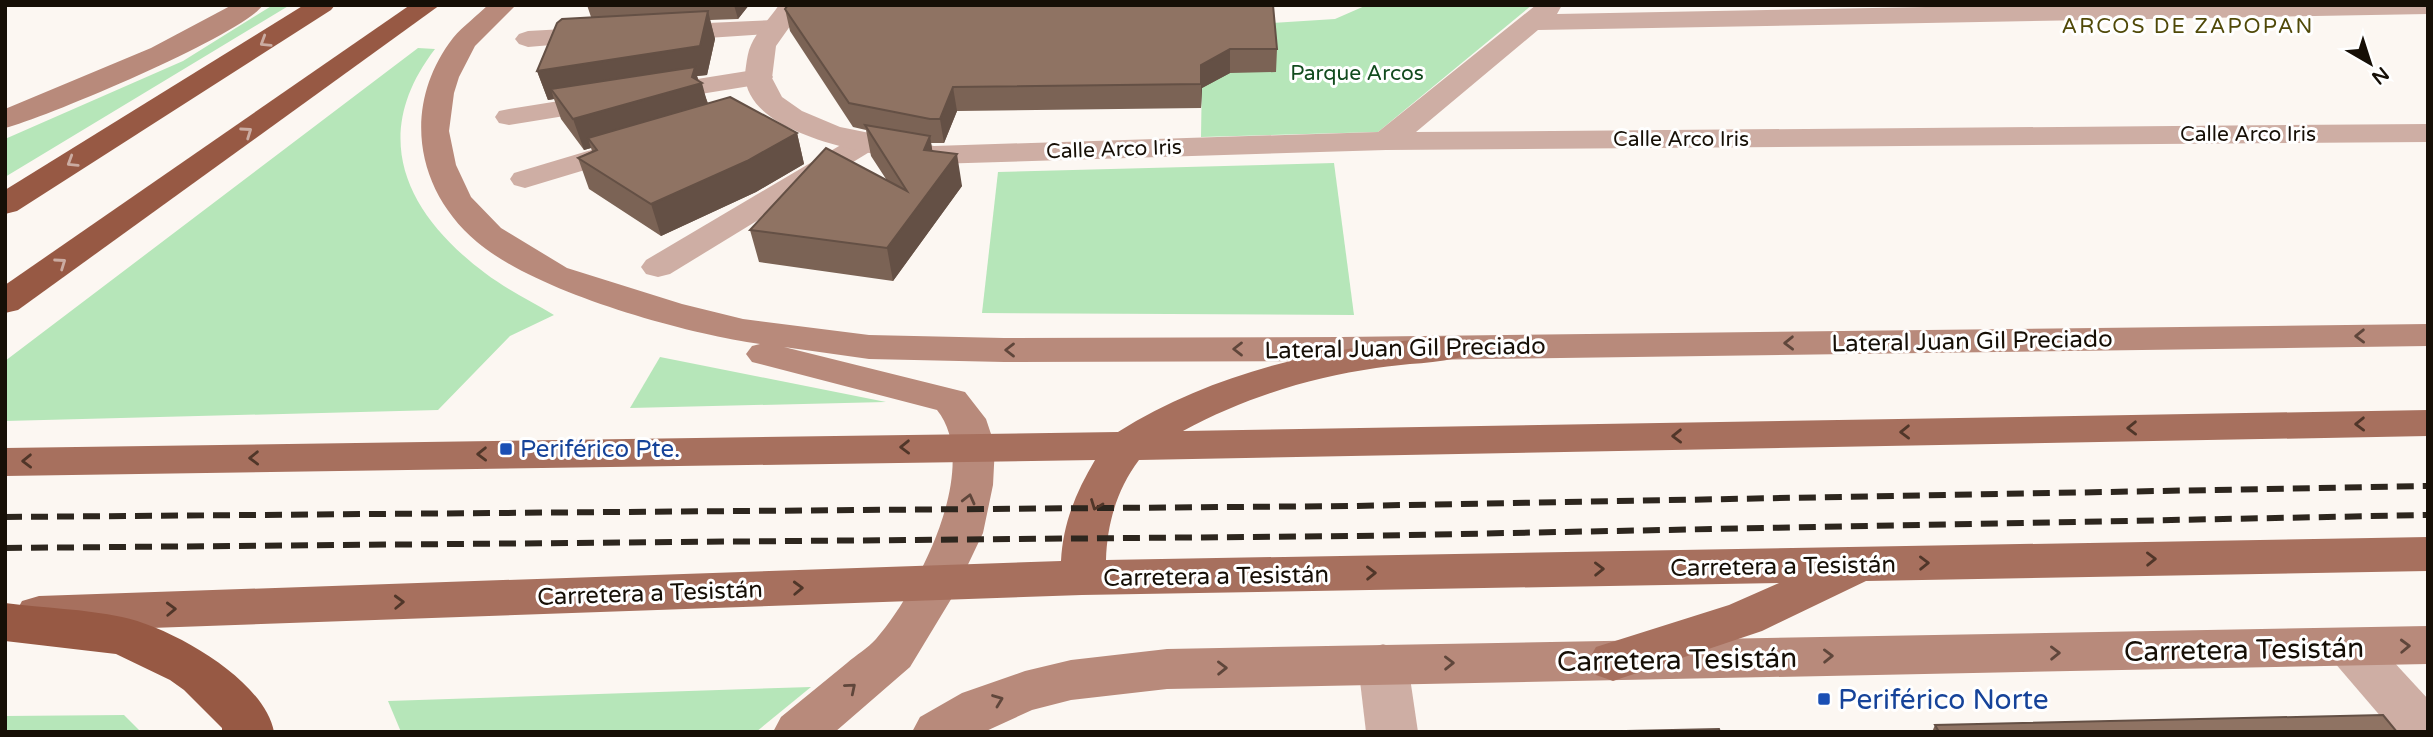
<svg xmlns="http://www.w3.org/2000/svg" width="2433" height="737" font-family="'Varela Round',sans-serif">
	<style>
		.green { fill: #b6e6b9 }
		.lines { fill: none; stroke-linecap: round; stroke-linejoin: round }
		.pedestrian { fill: #ceaea4; fill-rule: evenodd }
		.minor { fill: #ceaea4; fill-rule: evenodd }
		.secondary { fill: #b88a7b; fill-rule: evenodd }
		.primary { fill: #a7705e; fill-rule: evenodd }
		.motorway { fill: #975944; fill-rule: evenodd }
		.rail { stroke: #2d261e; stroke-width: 6; stroke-dasharray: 17 9; stroke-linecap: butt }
		.wall { fill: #7b6355 }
		.shaded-wall { fill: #645045 }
		.building { fill: #8f7363; stroke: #645045; stroke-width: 2 }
		.oneway { stroke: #cbaca2 }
		.oneway2 { stroke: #5f463b }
		.oneway3 { stroke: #503629 }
		.transit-dot { fill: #1a4fb4; stroke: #fff; stroke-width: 2.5 }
		.labels { text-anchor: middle; stroke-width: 6; stroke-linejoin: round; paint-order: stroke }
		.far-neighbourhood-label { font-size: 21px; letter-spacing: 2px; fill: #504908; stroke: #fff }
		.far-park-label { font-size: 21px; fill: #124b1e; stroke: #fff }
		.far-street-label { font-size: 21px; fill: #160f06; stroke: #fff }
		.street-label { font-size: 24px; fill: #160f06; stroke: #fff }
		.transit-label { font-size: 24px; fill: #164399; stroke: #fff; text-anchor: start }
		.near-street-label { font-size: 28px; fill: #160f06; stroke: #fff }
		.near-transit-label { font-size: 28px; fill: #164399; stroke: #fff; text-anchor: start }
	</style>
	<rect width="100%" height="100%" fill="#fcf7f2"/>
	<g class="green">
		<path d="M 273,5 L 290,5 L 5,177 L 5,139 L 183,61 Z"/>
		<path d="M 1367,5 L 1532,5 L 1378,132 L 1201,137 L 1202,73 L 1272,23 L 1335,19 Z"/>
		<path d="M 418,48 L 435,49 C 368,136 406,214 485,273 C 506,289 531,301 554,315 L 510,336 L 438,410 L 5,421 L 5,361 Z"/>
		<path d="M 1334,163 L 1354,315 L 982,313 L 998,172 Z"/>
		<path d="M 660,357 L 886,402 L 630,408 Z"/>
		<path d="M 811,687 L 756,732 L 401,732 L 388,701 Z"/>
		<path d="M 124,715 L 141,732 L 5,732 L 5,716 Z"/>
	</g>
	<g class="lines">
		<g class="pedestrian">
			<path d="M 775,20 L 784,23 L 788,28 L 784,33 L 662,41 L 653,38 L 649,33 L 653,28 L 662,25 Z"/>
			<path d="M 601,27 L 610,30 L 614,35 L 610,40 L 528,47 L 519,44 L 515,39 L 519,34 L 528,31 Z"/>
			<path d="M 760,69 L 769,71 L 773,77 L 769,83 L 509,125 L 499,123 L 495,117 L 499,111 L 509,109 Z"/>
			<path d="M 866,133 L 876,136 L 880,142 L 876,148 L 670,274 L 658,277 L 646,274 L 641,267 L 646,260 L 856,136 Z"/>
			<path d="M 628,139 L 638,142 L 643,148 L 638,154 L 525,188 L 514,185 L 510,179 L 514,173 Z"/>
		</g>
		<g class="minor">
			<path d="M 779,5 L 805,5 L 776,46 L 772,78 L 782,97 L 802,111 L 840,127 L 934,146 L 1378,132 L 1536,5 L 1562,5 L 1557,14 L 2038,5 L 2428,5 L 2428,14 L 1538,30 L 1416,132 L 2428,124 L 2428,142 L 1386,150 L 934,164 C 885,156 733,138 746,66 C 747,59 748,51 751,45 C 757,31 770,18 779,5 Z"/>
			<path d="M 2351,629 L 2368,634 L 2428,699 L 2428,732 L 2394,732 L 2334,662 L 2327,648 L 2334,634 Z"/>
			<path d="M 1383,644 L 1400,650 L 1408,664 L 1418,732 L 1366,732 L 1358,664 L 1366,650 Z"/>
		</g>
		<g class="secondary">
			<path d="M 232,5 L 263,5 C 242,35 47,117 5,128 L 5,109 L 151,48 Z"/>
			<path d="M 488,5 L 516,5 L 475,46 L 459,77 L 454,93 L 449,131 L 456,165 L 471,197 L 501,228 L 567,268 L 682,304 L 743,319 L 869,335 L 1004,338 L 1341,337 L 2428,324 L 2428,346 L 1341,361 L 1004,362 L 869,359 L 784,347 L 965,392 L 986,419 L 995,446 L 993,485 L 983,533 L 953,596 L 910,667 L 835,732 L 773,732 L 781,717 C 803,699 825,681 847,663 C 856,655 868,648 876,639 C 917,592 983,467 937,410 L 752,362 L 746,354 L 752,346 L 760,344 C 682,333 536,292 477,242 C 414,189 402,104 453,38 C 463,26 477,16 488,5 Z"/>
			<path d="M 2428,626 L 2428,664 L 1167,689 L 1071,700 L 1032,710 L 984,732 L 912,732 L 920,717 L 962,693 L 1025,671 L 1071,660 L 1167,649 Z"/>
		</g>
		<path class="primary" d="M 1453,336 L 1466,340 L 1472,348 L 1466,356 C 1437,364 1406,363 1376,368 C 1308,378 1244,398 1183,431 L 2428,410 L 2428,436 L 1139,460 C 1117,489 1107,524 1106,560 L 2428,537 L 2428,571 L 1866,581 L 1762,631 L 1613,681 L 1596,675 L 1588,661 L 1596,647 L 1729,605 L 1779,583 L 1082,595 L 39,632 L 22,627 L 15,614 L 22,601 L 39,596 L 1061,561 C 1063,523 1076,492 1095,460 L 5,476 L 5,448 L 1118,432 C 1218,369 1337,345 1453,336 Z"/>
		<g class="motorway">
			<path d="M 304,5 L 335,5 L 331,10 L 17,211 L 5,214 L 5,190 Z"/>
			<path d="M 410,5 L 440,5 L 18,310 L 5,313 L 5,285 Z"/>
			<path d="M 5,603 C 44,608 84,609 122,617 C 171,627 265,680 274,732 L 222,732 L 222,728 L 184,690 L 170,680 L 116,654 L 5,641 Z"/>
		</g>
		<g class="rail">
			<path d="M 5,517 L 1352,506 L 2428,486"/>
			<path d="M 5,548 L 1357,536 L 2428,515"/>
		</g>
	</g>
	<g class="wall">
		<path d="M 587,5 L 749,5 L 738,19 L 710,20 L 715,39 L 707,75 L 697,76 L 699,81 L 708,103 L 797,133 L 804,164 L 756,192 L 661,236 L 589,189 L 578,158 L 592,151 L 591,148 L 584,150 L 561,119 L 554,99 L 548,100 L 537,71 L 591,17 Z"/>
		<path d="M 785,9 L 1277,49 L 1276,72 L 1230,73 L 1202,88 L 1201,108 L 957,111 L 944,143 L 931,143 L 932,151 L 962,186 L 893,281 L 759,262 L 750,230 L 886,179 L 871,156 L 866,130 L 853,127 L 790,31 Z"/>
		<path d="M 1935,725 L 2397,732 L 1932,732 Z"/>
	</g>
	<g class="shaded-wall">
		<path d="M 734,5 L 749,5 L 738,19 Z"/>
		<path d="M 708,11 L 715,39 L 707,75 L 697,76 L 699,84 L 702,83 L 710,113 L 588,138 L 591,148 L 584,150 L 573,119 L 551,89 L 554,99 L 548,100 L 537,71 Z"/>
		<path d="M 1230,49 L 1230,73 L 1202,88 L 1201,108 L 1201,65 Z"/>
		<path d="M 953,87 L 957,111 L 944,143 L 940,119 Z"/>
		<path d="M 797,133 L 804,164 L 756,192 L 661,236 L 651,204 Z"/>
		<path d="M 930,136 L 935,167 L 924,150 Z"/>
		<path d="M 957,154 L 962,186 L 893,281 L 887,248 Z"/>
	</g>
	<g class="building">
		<path d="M 788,5 L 1273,5 L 1277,49 L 1230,49 L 1201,65 L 1201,84 L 953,87 L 940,119 L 930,119 L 849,103 L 785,9 Z"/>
		<path d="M 708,11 L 700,46 L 537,71 L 557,23 L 562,19 Z"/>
		<path d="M 695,67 L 692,77 L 702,83 L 573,119 L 551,89 Z"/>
		<path d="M 730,97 L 797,133 L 747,161 L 651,204 L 578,158 L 597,150 L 588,138 Z"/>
		<path d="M 865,125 L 930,136 L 924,150 L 957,154 L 887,248 L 750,230 L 826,148 L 907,191 Z"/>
		<path d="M 2383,715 L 2397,732 L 1939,732 L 1935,725 Z"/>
		<path d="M 1719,729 L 1720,732 L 1578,732 Z"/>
	</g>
	<defs><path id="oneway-chevron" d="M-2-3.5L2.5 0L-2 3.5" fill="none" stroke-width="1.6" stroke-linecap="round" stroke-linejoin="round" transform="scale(1.75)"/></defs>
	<g class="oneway">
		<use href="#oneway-chevron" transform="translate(265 42) rotate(148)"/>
		<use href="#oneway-chevron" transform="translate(247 132) rotate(-35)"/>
		<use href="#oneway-chevron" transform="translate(72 162) rotate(148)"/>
		<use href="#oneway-chevron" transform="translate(61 263) rotate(-35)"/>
	</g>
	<g class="oneway2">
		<use href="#oneway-chevron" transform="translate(2360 336) rotate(179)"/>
		<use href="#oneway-chevron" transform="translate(1789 343) rotate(179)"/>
		<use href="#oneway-chevron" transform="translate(1238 349) rotate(-180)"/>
		<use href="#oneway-chevron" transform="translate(1010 350) rotate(180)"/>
		<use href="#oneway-chevron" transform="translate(969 499) rotate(-76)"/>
		<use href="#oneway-chevron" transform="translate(2405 646) rotate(-2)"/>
		<use href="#oneway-chevron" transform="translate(2055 653) rotate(-1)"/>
		<use href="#oneway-chevron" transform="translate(1828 656) rotate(-1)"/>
		<use href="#oneway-chevron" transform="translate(1449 663) rotate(-1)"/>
		<use href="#oneway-chevron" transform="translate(1222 668) rotate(-1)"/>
		<use href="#oneway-chevron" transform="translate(851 688) rotate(-40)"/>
		<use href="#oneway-chevron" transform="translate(998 700) rotate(-21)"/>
	</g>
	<g class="oneway3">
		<use href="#oneway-chevron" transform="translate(2360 424) rotate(179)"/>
		<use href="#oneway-chevron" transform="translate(2132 428) rotate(179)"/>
		<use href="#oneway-chevron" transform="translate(1905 432) rotate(179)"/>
		<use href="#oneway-chevron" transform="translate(1677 436) rotate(179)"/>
		<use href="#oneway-chevron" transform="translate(905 447) rotate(179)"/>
		<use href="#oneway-chevron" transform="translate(482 454) rotate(179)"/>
		<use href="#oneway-chevron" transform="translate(254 458) rotate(179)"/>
		<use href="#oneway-chevron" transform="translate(27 461) rotate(179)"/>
		<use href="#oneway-chevron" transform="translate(1096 505) rotate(111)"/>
		<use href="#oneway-chevron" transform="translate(2151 559) rotate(-1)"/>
		<use href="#oneway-chevron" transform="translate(1924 563) rotate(-1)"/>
		<use href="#oneway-chevron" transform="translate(1599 569) rotate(-1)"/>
		<use href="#oneway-chevron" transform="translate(1371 573) rotate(-1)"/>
		<use href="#oneway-chevron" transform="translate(798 588) rotate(-2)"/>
		<use href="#oneway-chevron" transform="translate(399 602) rotate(-2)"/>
		<use href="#oneway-chevron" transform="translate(171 609) rotate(-2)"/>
	</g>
	<g class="transit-dot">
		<rect x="499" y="442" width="14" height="14" rx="3.5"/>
		<rect x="1817" y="692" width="14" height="14" rx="3.5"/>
	</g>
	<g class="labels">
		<g class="far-neighbourhood-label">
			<text x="2188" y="33">ARCOS DE ZAPOPAN</text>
		</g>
		<g class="far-park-label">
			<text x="1357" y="80">Parque Arcos</text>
		</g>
		<g class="far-street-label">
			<text x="2248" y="141">Calle Arco Iris</text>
			<text x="1681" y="146">Calle Arco Iris</text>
			<text transform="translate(1114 149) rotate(-2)" y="7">Calle Arco Iris</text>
		</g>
		<g class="street-label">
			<text transform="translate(1972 341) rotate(-1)" y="8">Lateral Juan Gil Preciado</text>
			<text transform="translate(1405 348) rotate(-1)" y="8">Lateral Juan Gil Preciado</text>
			<text transform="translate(1783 566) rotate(-1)" y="8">Carretera a Tesistán</text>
			<text transform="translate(1216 576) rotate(-1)" y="8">Carretera a Tesistán</text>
			<text transform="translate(650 593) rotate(-2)" y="8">Carretera a Tesistán</text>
		</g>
		<g class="transit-label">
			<text x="520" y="457">Periférico Pte.</text>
		</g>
		<g class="near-street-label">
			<text transform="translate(2244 649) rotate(-1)" y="10">Carretera Tesistán</text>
			<text transform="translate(1677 659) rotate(-1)" y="10">Carretera Tesistán</text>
		</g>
		<g class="near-transit-label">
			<text x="1838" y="709">Periférico Norte</text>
		</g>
	</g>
	<rect width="2433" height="737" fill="none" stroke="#160f06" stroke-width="14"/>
	<g transform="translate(2370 63) rotate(141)" stroke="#ffffff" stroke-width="5" paint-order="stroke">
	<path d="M0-5L12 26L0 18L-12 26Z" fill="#160f06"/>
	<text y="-10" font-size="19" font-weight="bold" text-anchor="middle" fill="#160f06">N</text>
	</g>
</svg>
